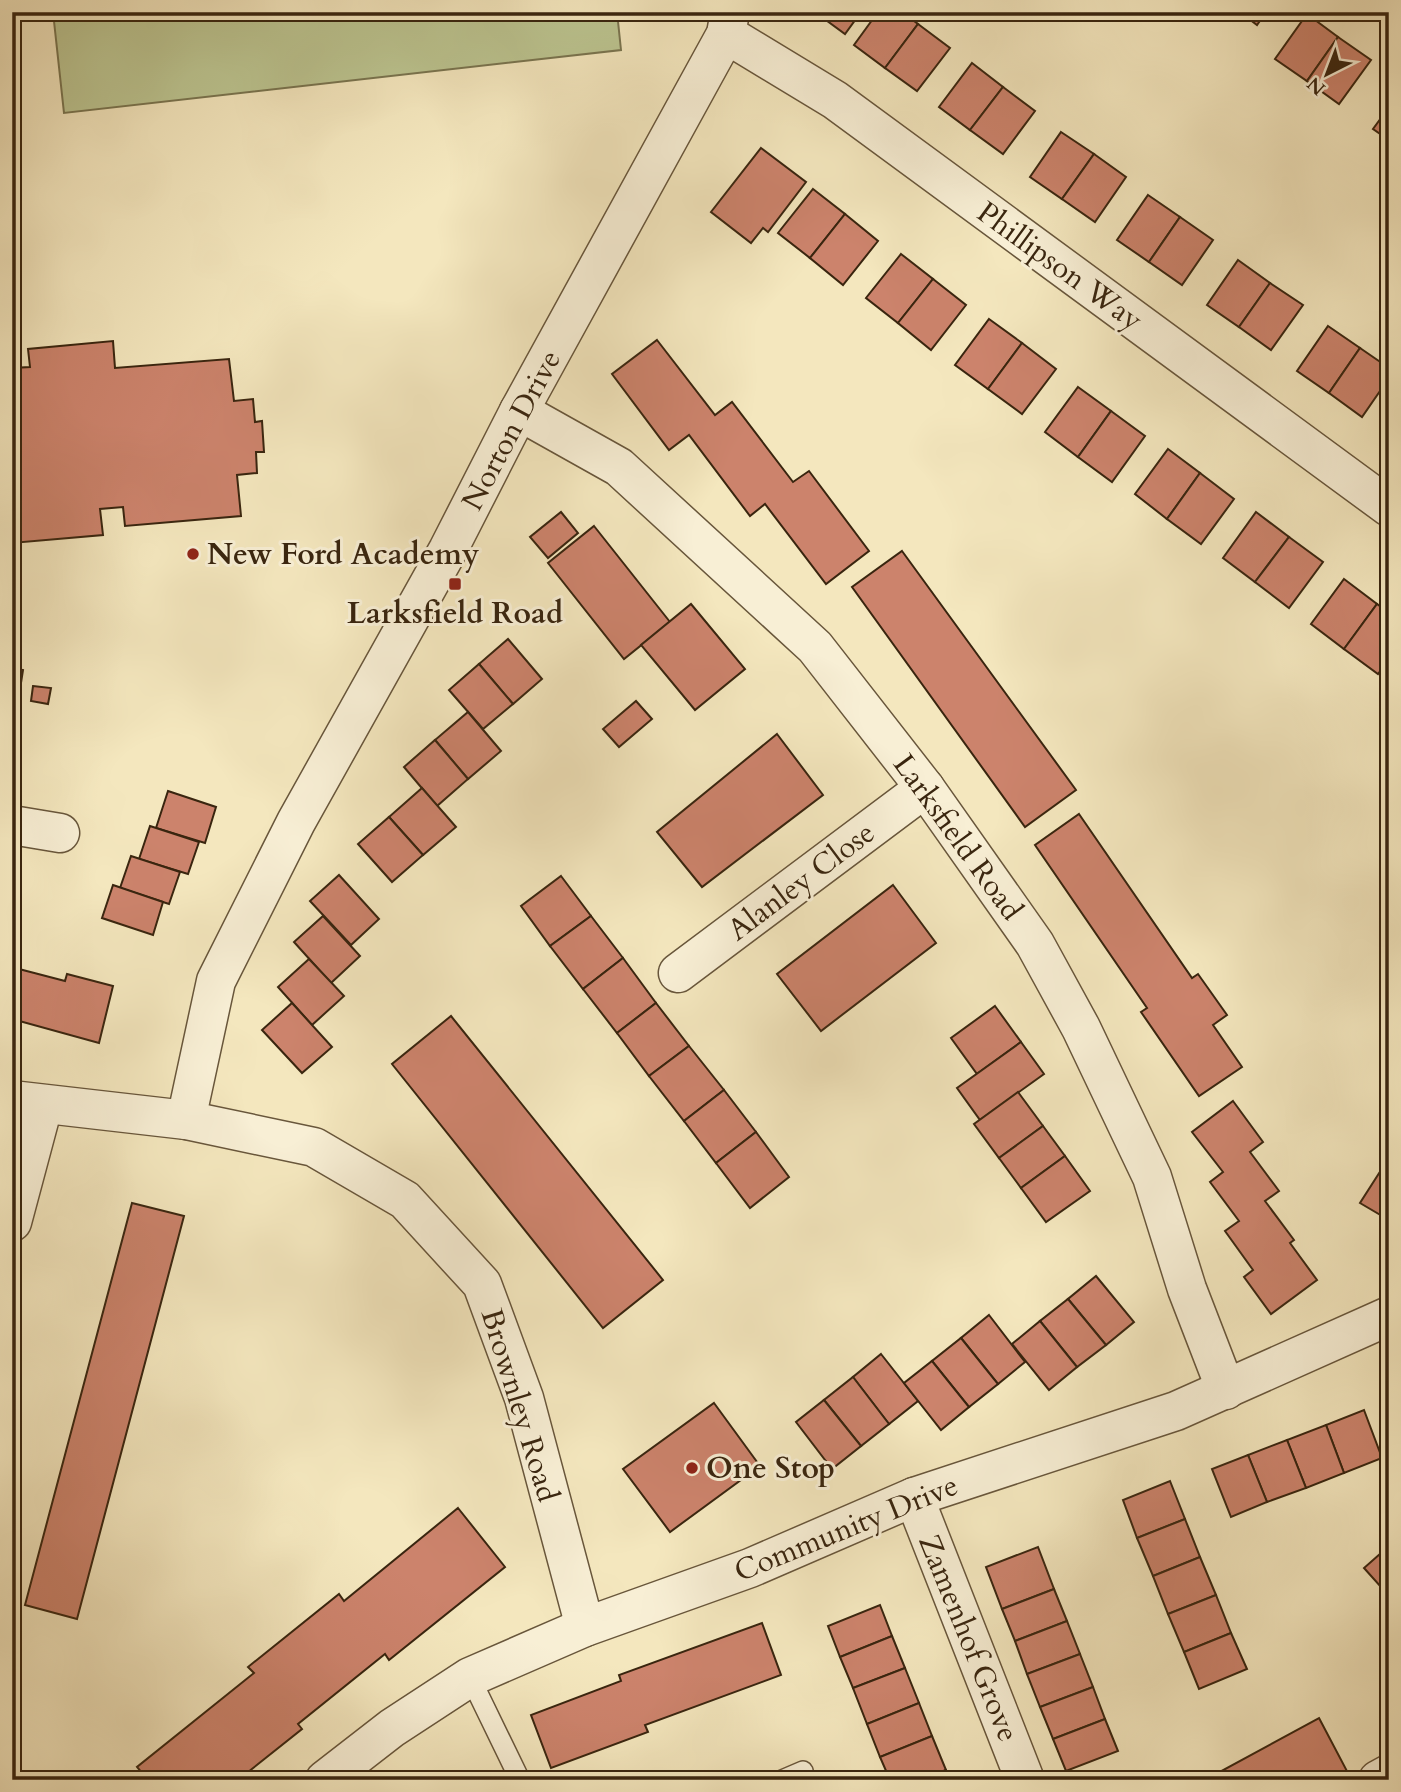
<svg xmlns="http://www.w3.org/2000/svg" width="1401" height="1792" font-family="Cardo,serif">
	<style>
		.green { fill: #bcc591; stroke: #7a7550; stroke-width: 2 }
		.building { fill: #cc836c; stroke: #39250f; stroke-width: 2 }
		.lines { fill: none; stroke-linecap: round; stroke-linejoin: round }
		.service-casing { stroke: #68563b; stroke-width: 22 }
		.minor-casing { stroke: #68563b; stroke-width: 41 }
		.service { stroke: #f8efd5; stroke-width: 19 }
		.minor { stroke: #f8efd5; stroke-width: 38 }
		.poi-dot { fill: #8f2418; stroke: #f8efd5; stroke-width: 2.5 }
		.labels { text-anchor: middle; stroke-width: 6; stroke-linejoin: round; paint-order: stroke }
		.street-label { font-size: 30px; fill: #39250f; stroke: #f8efd5 }
		.poi-label { font-size: 30px; font-weight: bold; fill: #39250f; stroke: #f8efd5; text-anchor: start }
	</style>
	<rect width="100%" height="100%" fill="#f4e7be"/>
	<filter id="stains"><feTurbulence type="fractalNoise" baseFrequency=".00286" numOctaves="4"/><feColorMatrix values="0 0 0 0 .2 0 0 0 0 .09 0 0 0 0 .02 0 0 0 .5 -.17"/></filter>
	<radialGradient id="worn" r=".72"><stop offset=".6" stop-color="#630" stop-opacity="0"/><stop offset="1" stop-color="#630" stop-opacity=".3"/></radialGradient>
	<path class="green" d="M 53,12 L 617,12 L 621,50 L 64,113 Z"/>
	<g class="building">
		<path d="M 815,12 L 861,12 L 845,34 Z"/>
		<path d="M 878,12 L 902,12 L 918,24 L 885,68 L 854,45 Z"/>
		<path d="M 1240,12 L 1266,12 L 1257,25 Z"/>
		<path d="M 1307,14 L 1338,37 L 1307,81 L 1275,59 Z"/>
		<path d="M 918,24 L 950,48 L 917,91 L 885,68 Z"/>
		<path d="M 1338,37 L 1371,60 L 1339,104 L 1307,81 Z"/>
		<path d="M 972,63 L 1003,87 L 970,130 L 939,107 Z"/>
		<path d="M 1003,87 L 1035,111 L 1003,154 L 970,130 Z"/>
		<path d="M 1389,107 L 1389,140 L 1373,129 Z"/>
		<path d="M 1061,132 L 1094,154 L 1062,199 L 1030,177 Z"/>
		<path d="M 761,148 L 806,182 L 768,232 L 763,228 L 751,243 L 711,212 Z"/>
		<path d="M 1094,154 L 1126,177 L 1095,222 L 1062,199 Z"/>
		<path d="M 813,189 L 845,214 L 810,258 L 778,233 Z"/>
		<path d="M 1148,195 L 1180,217 L 1149,262 L 1117,240 Z"/>
		<path d="M 845,214 L 878,241 L 843,285 L 810,258 Z"/>
		<path d="M 1180,217 L 1213,240 L 1182,285 L 1149,262 Z"/>
		<path d="M 901,254 L 933,279 L 898,323 L 866,298 Z"/>
		<path d="M 1238,260 L 1270,283 L 1239,327 L 1207,305 Z"/>
		<path d="M 933,279 L 966,305 L 931,350 L 898,323 Z"/>
		<path d="M 1270,283 L 1303,305 L 1271,350 L 1239,327 Z"/>
		<path d="M 989,319 L 1022,343 L 988,389 L 955,365 Z"/>
		<path d="M 1328,326 L 1360,348 L 1329,393 L 1297,371 Z"/>
		<path d="M 657,340 L 715,415 L 732,402 L 793,482 L 809,471 L 869,551 L 826,584 L 765,504 L 750,516 L 689,435 L 669,450 L 612,374 Z"/>
		<path d="M 113,341 L 115,368 L 229,359 L 234,401 L 253,399 L 255,422 L 262,421 L 264,452 L 256,452 L 257,473 L 237,475 L 241,516 L 125,526 L 123,507 L 100,509 L 103,535 L 12,543 L 12,368 L 30,367 L 28,349 Z"/>
		<path d="M 1022,343 L 1056,369 L 1022,414 L 988,389 Z"/>
		<path d="M 1360,348 L 1389,368 L 1389,378 L 1362,417 L 1329,393 Z"/>
		<path d="M 1078,387 L 1111,411 L 1078,457 L 1045,432 Z"/>
		<path d="M 1111,411 L 1145,436 L 1112,482 L 1078,457 Z"/>
		<path d="M 1168,449 L 1200,473 L 1167,519 L 1135,494 Z"/>
		<path d="M 1200,473 L 1234,499 L 1201,544 L 1167,519 Z"/>
		<path d="M 561,512 L 578,533 L 548,558 L 530,537 Z"/>
		<path d="M 1256,512 L 1289,537 L 1255,582 L 1223,558 Z"/>
		<path d="M 594,526 L 670,622 L 624,659 L 548,563 Z"/>
		<path d="M 1289,537 L 1323,562 L 1289,608 L 1255,582 Z"/>
		<path d="M 902,551 L 1076,790 L 1025,827 L 852,587 Z"/>
		<path d="M 1344,579 L 1377,604 L 1344,649 L 1311,624 Z"/>
		<path d="M 691,604 L 745,669 L 695,710 L 641,645 Z"/>
		<path d="M 1377,604 L 1389,613 L 1389,659 L 1378,674 L 1344,649 Z"/>
		<path d="M 508,639 L 542,679 L 513,704 L 479,664 Z"/>
		<path d="M 479,664 L 513,704 L 483,729 L 449,690 Z"/>
		<path d="M 12,668 L 23,670 L 16,715 L 12,714 Z"/>
		<path d="M 33,686 L 51,688 L 48,704 L 31,701 Z"/>
		<path d="M 636,701 L 652,719 L 619,747 L 603,729 Z"/>
		<path d="M 468,712 L 501,751 L 468,779 L 435,740 Z"/>
		<path d="M 777,734 L 823,795 L 702,887 L 657,832 Z"/>
		<path d="M 435,740 L 468,779 L 437,806 L 404,767 Z"/>
		<path d="M 422,788 L 456,827 L 423,855 L 389,817 Z"/>
		<path d="M 168,791 L 216,807 L 205,843 L 156,828 Z"/>
		<path d="M 1079,814 L 1192,978 L 1198,974 L 1227,1015 L 1213,1025 L 1242,1067 L 1199,1096 L 1141,1012 L 1147,1008 L 1035,845 Z"/>
		<path d="M 389,817 L 423,855 L 392,882 L 358,844 Z"/>
		<path d="M 150,826 L 199,842 L 188,874 L 139,859 Z"/>
		<path d="M 131,856 L 180,872 L 169,904 L 120,888 Z"/>
		<path d="M 339,875 L 379,919 L 351,945 L 310,901 Z"/>
		<path d="M 561,876 L 591,916 L 550,946 L 521,906 Z"/>
		<path d="M 113,885 L 163,902 L 153,935 L 102,918 Z"/>
		<path d="M 893,885 L 936,943 L 821,1031 L 777,974 Z"/>
		<path d="M 323,916 L 360,956 L 331,983 L 294,942 Z"/>
		<path d="M 591,916 L 623,958 L 583,989 L 550,946 Z"/>
		<path d="M 623,958 L 656,1003 L 617,1033 L 583,989 Z"/>
		<path d="M 309,959 L 344,996 L 312,1025 L 278,987 Z"/>
		<path d="M 19,969 L 65,981 L 67,974 L 113,986 L 99,1043 L 12,1019 L 12,973 L 18,975 Z"/>
		<path d="M 292,1003 L 332,1047 L 302,1073 L 262,1030 Z"/>
		<path d="M 656,1003 L 689,1046 L 649,1076 L 617,1033 Z"/>
		<path d="M 995,1006 L 1021,1042 L 977,1074 L 951,1038 Z"/>
		<path d="M 451,1016 L 663,1280 L 603,1328 L 392,1064 Z"/>
		<path d="M 1021,1042 L 1044,1074 L 980,1120 L 957,1088 Z"/>
		<path d="M 689,1046 L 724,1090 L 684,1121 L 649,1076 Z"/>
		<path d="M 724,1090 L 756,1132 L 716,1163 L 684,1121 Z"/>
		<path d="M 1018,1092 L 1043,1126 L 999,1158 L 974,1124 Z"/>
		<path d="M 1233,1101 L 1263,1142 L 1250,1152 L 1279,1191 L 1265,1201 L 1294,1240 L 1290,1243 L 1317,1280 L 1271,1314 L 1244,1277 L 1253,1270 L 1225,1231 L 1239,1221 L 1210,1182 L 1223,1172 L 1192,1132 Z"/>
		<path d="M 1043,1126 L 1065,1156 L 1021,1188 L 999,1158 Z"/>
		<path d="M 756,1132 L 789,1177 L 750,1208 L 716,1163 Z"/>
		<path d="M 1065,1156 L 1090,1191 L 1046,1222 L 1021,1188 Z"/>
		<path d="M 1383,1167 L 1389,1170 L 1389,1220 L 1360,1203 Z"/>
		<path d="M 132,1203 L 184,1216 L 77,1619 L 25,1605 Z"/>
		<path d="M 1096,1276 L 1134,1322 L 1106,1345 L 1068,1299 Z"/>
		<path d="M 1068,1299 L 1106,1345 L 1077,1367 L 1040,1321 Z"/>
		<path d="M 989,1315 L 1025,1362 L 998,1384 L 961,1338 Z"/>
		<path d="M 1040,1321 L 1077,1367 L 1049,1390 L 1012,1344 Z"/>
		<path d="M 961,1338 L 998,1384 L 969,1407 L 932,1361 Z"/>
		<path d="M 881,1354 L 918,1401 L 889,1424 L 853,1377 Z"/>
		<path d="M 932,1361 L 969,1407 L 941,1430 L 904,1383 Z"/>
		<path d="M 853,1377 L 889,1424 L 861,1446 L 824,1400 Z"/>
		<path d="M 824,1400 L 861,1446 L 832,1469 L 796,1422 Z"/>
		<path d="M 714,1403 L 760,1466 L 670,1532 L 623,1469 Z"/>
		<path d="M 1364,1410 L 1382,1458 L 1344,1473 L 1326,1425 Z"/>
		<path d="M 1326,1425 L 1344,1473 L 1306,1488 L 1287,1440 Z"/>
		<path d="M 1287,1440 L 1306,1488 L 1267,1502 L 1248,1455 Z"/>
		<path d="M 1248,1455 L 1267,1502 L 1231,1517 L 1212,1469 Z"/>
		<path d="M 1170,1481 L 1185,1519 L 1137,1538 L 1123,1500 Z"/>
		<path d="M 458,1508 L 505,1567 L 389,1660 L 385,1654 L 298,1724 L 302,1729 L 238,1780 L 148,1780 L 137,1767 L 254,1673 L 248,1667 L 339,1594 L 344,1601 Z"/>
		<path d="M 1185,1519 L 1200,1557 L 1153,1576 L 1137,1538 Z"/>
		<path d="M 1389,1546 L 1389,1596 L 1364,1568 Z"/>
		<path d="M 1038,1547 L 1054,1589 L 1002,1609 L 986,1567 Z"/>
		<path d="M 1200,1557 L 1216,1595 L 1168,1614 L 1153,1576 Z"/>
		<path d="M 1054,1589 L 1067,1621 L 1015,1641 L 1002,1609 Z"/>
		<path d="M 1216,1595 L 1231,1633 L 1184,1652 L 1168,1614 Z"/>
		<path d="M 880,1605 L 892,1636 L 840,1657 L 828,1626 Z"/>
		<path d="M 1067,1621 L 1080,1654 L 1027,1674 L 1015,1641 Z"/>
		<path d="M 762,1623 L 781,1675 L 645,1725 L 648,1732 L 551,1768 L 531,1715 L 621,1681 L 619,1675 Z"/>
		<path d="M 1231,1633 L 1247,1669 L 1199,1689 L 1184,1652 Z"/>
		<path d="M 892,1636 L 905,1668 L 853,1688 L 840,1657 Z"/>
		<path d="M 1080,1654 L 1093,1687 L 1040,1707 L 1027,1674 Z"/>
		<path d="M 905,1668 L 919,1703 L 867,1724 L 853,1688 Z"/>
		<path d="M 1093,1687 L 1105,1719 L 1053,1739 L 1040,1707 Z"/>
		<path d="M 919,1703 L 932,1736 L 880,1757 L 867,1724 Z"/>
		<path d="M 1319,1718 L 1348,1773 L 1336,1780 L 1205,1780 Z"/>
		<path d="M 1105,1719 L 1118,1751 L 1066,1771 L 1053,1739 Z"/>
		<path d="M 932,1736 L 946,1770 L 921,1780 L 890,1780 L 880,1757 Z"/>
		<path d="M 946,1770 L 950,1780 L 921,1780 Z"/>
	</g>
	<g class="lines">
		<g class="service-casing">
			<g id="service">
				<path d="M 470,1677 L 520,1780"/>
				<path d="M 782,1780 L 803,1771"/>
			</g>
		</g>
		<g class="minor-casing">
			<g id="minor">
				<path d="M 726,34 L 835,100 L 1389,507"/>
				<path d="M 519,411 L 619,467 L 815,647 L 925,788 L 1035,944 L 1081,1028 L 1152,1177 L 1187,1289 L 1226,1390"/>
				<path d="M 12,825 L 60,833"/>
				<path d="M 678,973 L 925,788"/>
				<path d="M 12,1100 L 186,1120 L 314,1147 L 405,1200 L 482,1284 L 524,1398 L 585,1627"/>
				<path d="M 186,1120 L 216,981 L 296,822 L 448,550 L 519,411 L 726,34 L 730,12"/>
				<path d="M 12,1222 L 43,1106"/>
				<path d="M 914,1497 L 1025,1780"/>
				<path d="M 325,1780 L 392,1728 L 470,1677 L 585,1627 L 750,1568 L 914,1497 L 1176,1411 L 1389,1316"/>
				<path d="M 1378,1780 L 1389,1774"/>
			</g>
		</g>
		<use href="#service" class="service"/>
		<use href="#minor" class="minor"/>
	</g>
	<g class="poi-dot">
		<circle cx="193" cy="554" r="7"/>
		<rect x="448" y="577" width="14" height="14" rx="3.5"/>
		<circle cx="692" cy="1468" r="7"/>
	</g>
	<g class="labels">
		<g class="street-label">
			<text transform="translate(1060 266) rotate(36)" y="10">Phillipson Way</text>
			<text transform="translate(511 430) rotate(-62)" y="10">Norton Drive</text>
			<text transform="translate(958 837) rotate(54)" y="10">Larksfield Road</text>
			<text transform="translate(801 881) rotate(-37)" y="10">Alanley Close</text>
			<text transform="translate(520 1405) rotate(73)" y="10">Brownley Road</text>
			<text transform="translate(846 1528) rotate(-22)" y="10">Community Drive</text>
			<text transform="translate(969 1638) rotate(68)" y="10">Zamenhof Grove</text>
		</g>
		<g class="poi-label">
			<text x="207" y="564">New Ford Academy</text>
			<text x="455" y="623" text-anchor="middle">Larksfield Road</text>
			<text x="706" y="1478">One Stop</text>
		</g>
	</g>
	<rect width="1401" height="1792" fill="none" stroke="#f4e7be" stroke-width="42"/>
	<rect x="14" y="14" width="1373" height="1764" fill="none" stroke="#39250f" stroke-width="3.5"/>
	<rect x="21" y="21" width="1359" height="1750" fill="none" stroke="#39250f" stroke-width="2"/>
	<g transform="translate(1327 74) rotate(222)" stroke="#f8efd5" stroke-width="5" paint-order="stroke">
	<path d="M0-5L12 26L0 18L-12 26Z" fill="#39250f"/>
	<text y="-10" font-size="19" font-weight="bold" text-anchor="middle" fill="#39250f">N</text>
	</g>
	<rect width="100%" height="100%" filter="url(#stains)"/>
	<rect width="100%" height="100%" fill="url(#worn)"/>
</svg>
